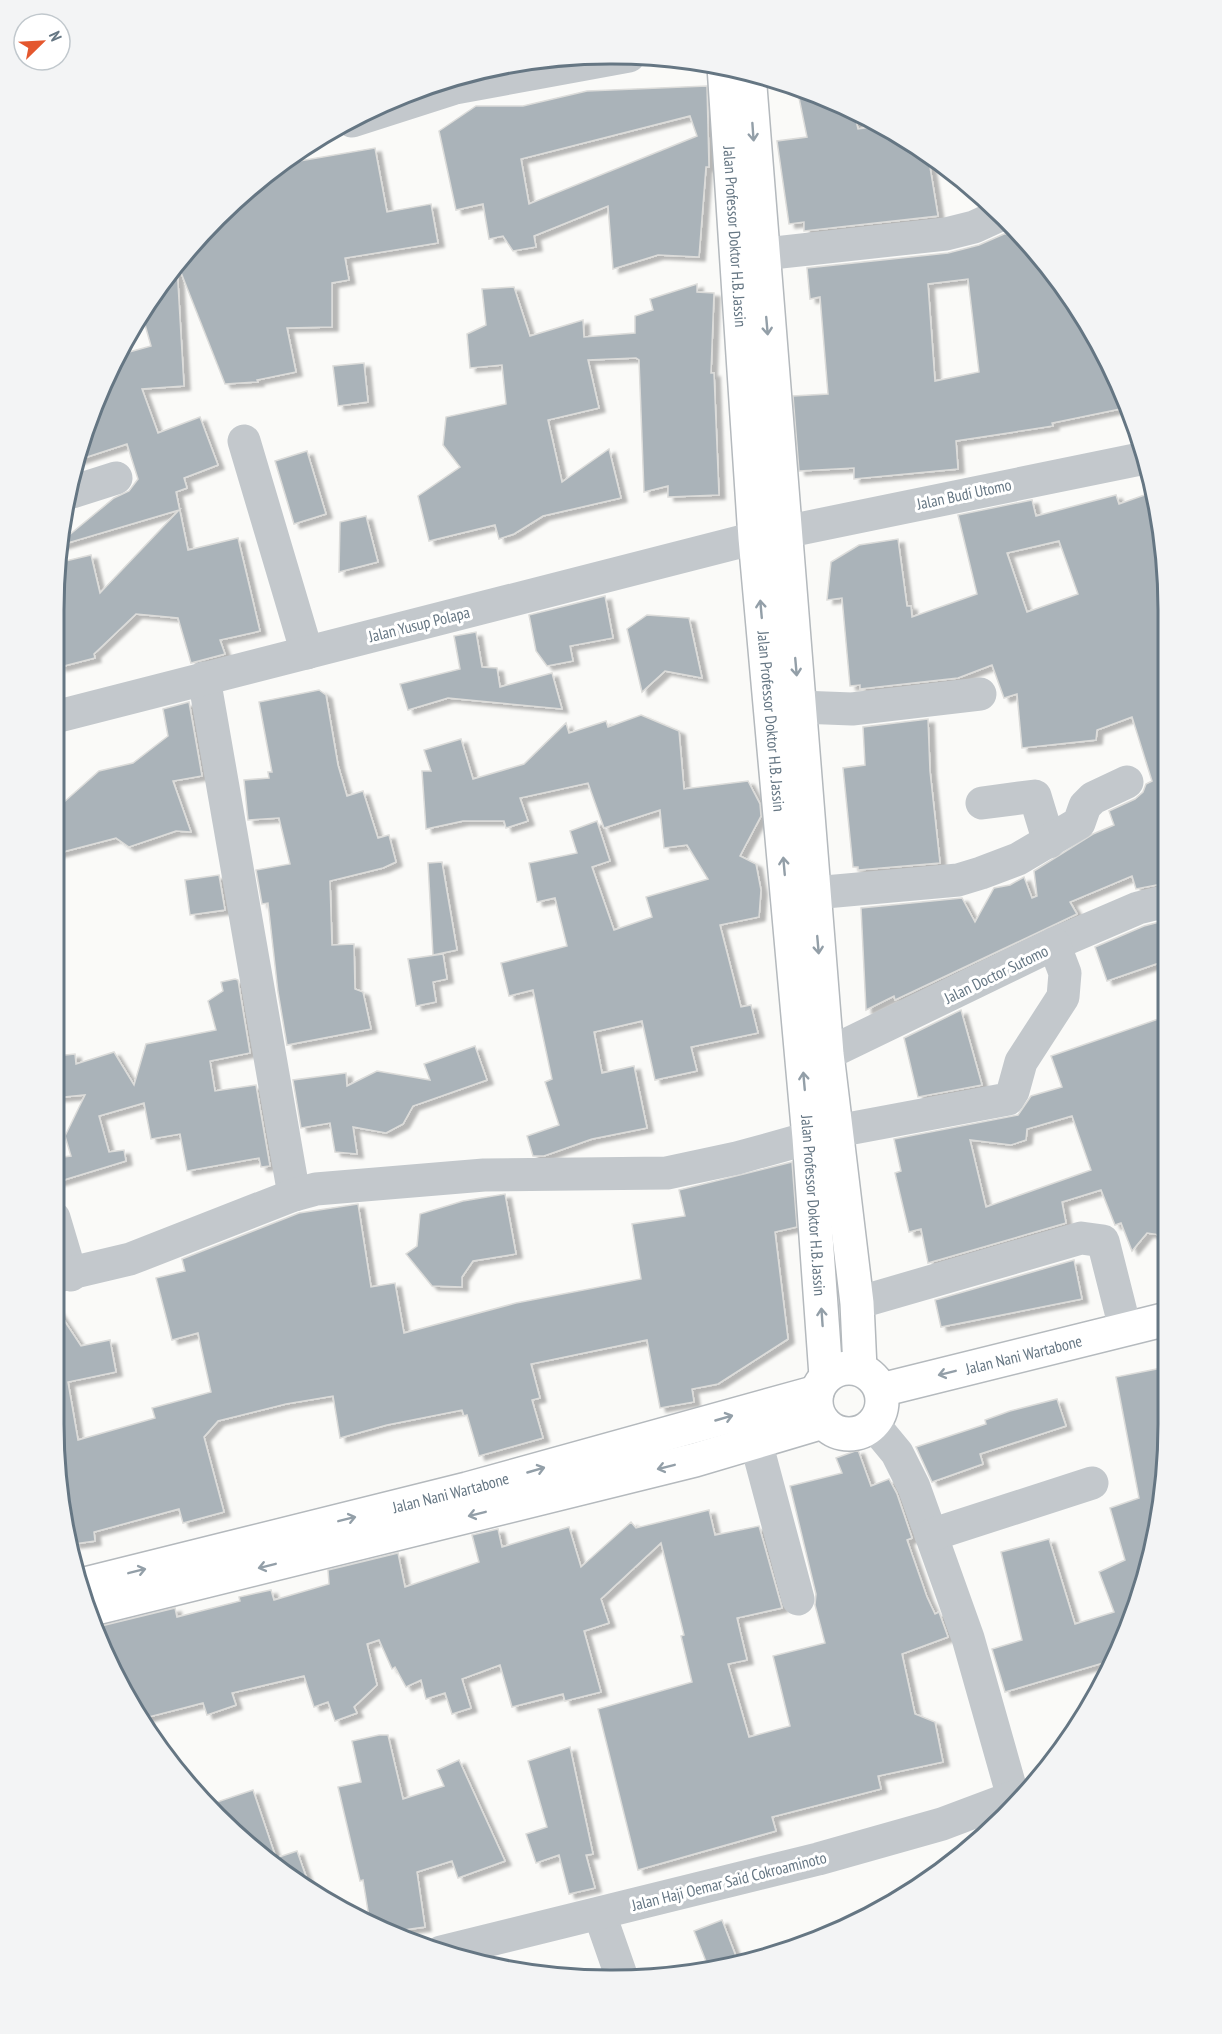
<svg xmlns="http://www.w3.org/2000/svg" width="1222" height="2034" font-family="'PT Sans Narrow',sans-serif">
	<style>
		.building { fill: #aab3b9; stroke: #dcdcda; stroke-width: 1.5; fill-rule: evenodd; filter: url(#shadow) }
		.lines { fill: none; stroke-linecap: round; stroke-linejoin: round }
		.major-casing { stroke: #b5babe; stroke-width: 36 }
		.highway-casing { stroke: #b4b9bd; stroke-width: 36 }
		.minor { stroke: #c3c8cc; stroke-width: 33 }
		.major { stroke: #fff; stroke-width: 33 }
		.highway { stroke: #fff; stroke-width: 33 }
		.oneway { stroke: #939fa8 }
		.labels { text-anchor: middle; stroke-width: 6; stroke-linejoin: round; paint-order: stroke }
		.street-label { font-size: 16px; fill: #657683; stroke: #fff }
		.rim { fill: none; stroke: #657683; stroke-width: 3 }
	</style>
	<defs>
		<filter id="shadow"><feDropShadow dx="6" dy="4" stdDeviation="1.5" flood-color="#0004"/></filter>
	</defs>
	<rect width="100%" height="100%" fill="#fafaf8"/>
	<g class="building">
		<path d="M 707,86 L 709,167 L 706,167 L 699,257 L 658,255 L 613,269 L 608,206 L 534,236 L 536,247 L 513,251 L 503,236 L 489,239 L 483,204 L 456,210 L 439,131 L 476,106 L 523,106 L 587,91 ZM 690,116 L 697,136 L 529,204 L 521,159 Z"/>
		<path d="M 797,88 L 824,97 L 854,112 L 858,129 L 879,126 L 928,155 L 938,216 L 804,231 L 804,222 L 789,224 L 777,141 L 807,137 Z"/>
		<path d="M 375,148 L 387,212 L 431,204 L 438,243 L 345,258 L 349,280 L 332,283 L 332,327 L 287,328 L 296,372 L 257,380 L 258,382 L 225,384 L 178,265 L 217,217 L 282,164 Z"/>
		<path d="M 1017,233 L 1030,243 L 1094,333 L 1125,408 L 1052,423 L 1053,426 L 956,441 L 958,469 L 854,479 L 854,468 L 799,471 L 793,396 L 828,394 L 820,297 L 810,299 L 807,268 L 948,253 L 979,245 L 1004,234 ZM 968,279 L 979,372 L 935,381 L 928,284 Z"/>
		<path d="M 177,266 L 184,386 L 142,389 L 158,433 L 200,417 L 218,465 L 184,478 L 187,488 L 176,492 L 188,550 L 238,538 L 260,631 L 220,640 L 225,654 L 191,663 L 178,618 L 136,614 L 94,654 L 95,658 L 60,667 L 55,647 L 55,609 L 62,605 L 55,580 L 57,563 L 91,555 L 100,593 L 179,510 L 61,545 L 62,541 L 114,498 L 129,491 L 138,479 L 127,444 L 78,460 L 84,432 L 122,354 L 151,346 L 142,314 L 148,301 Z"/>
		<path d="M 697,284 L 697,292 L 714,293 L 711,373 L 714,373 L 719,495 L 668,497 L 668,486 L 644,492 L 639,360 L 636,358 L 588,360 L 599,408 L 548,420 L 562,482 L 609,449 L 621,498 L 543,516 L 514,534 L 499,539 L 495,525 L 429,541 L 418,496 L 460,467 L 443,445 L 446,417 L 506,404 L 502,365 L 470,368 L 467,334 L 486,325 L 482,289 L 514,287 L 530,336 L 583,320 L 584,337 L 635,333 L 635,316 L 653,310 L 650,299 Z"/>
		<path d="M 364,363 L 368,402 L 338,406 L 333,366 Z"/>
		<path d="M 307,451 L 326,514 L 294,524 L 275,461 Z"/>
		<path d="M 1153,492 L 1167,574 L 1167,823 L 1160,825 L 1167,843 L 1167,883 L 1136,889 L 1132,876 L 1070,902 L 1077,914 L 895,1000 L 894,996 L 866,1010 L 861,908 L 962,898 L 975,922 L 994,888 L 1010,885 L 1024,877 L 1032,898 L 1037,896 L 1034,871 L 1093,834 L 1114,825 L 1109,811 L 1135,799 L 1143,792 L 1146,784 L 1152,781 L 1132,717 L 1097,730 L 1096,740 L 1022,748 L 1017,694 L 1004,698 L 992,665 L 958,678 L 860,689 L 860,685 L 850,686 L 842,598 L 827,600 L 831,562 L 859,545 L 898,539 L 907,606 L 911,606 L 912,617 L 977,594 L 958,515 L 1032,500 L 1036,516 L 1116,495 L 1119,504 ZM 1059,541 L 1078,594 L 1027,612 L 1007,553 Z"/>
		<path d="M 366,516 L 378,562 L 339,572 L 340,522 Z"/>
		<path d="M 605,596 L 613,638 L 570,646 L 573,661 L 547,666 L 536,651 L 529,615 Z"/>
		<path d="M 647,615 L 689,618 L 702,678 L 665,671 L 642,692 L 627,629 Z"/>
		<path d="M 476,632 L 482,667 L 497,668 L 500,687 L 552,673 L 562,709 L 448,698 L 408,710 L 400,684 L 460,669 L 454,636 Z"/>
		<path d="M 319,690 L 326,695 L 338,765 L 347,796 L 363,791 L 378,838 L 389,835 L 396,862 L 383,868 L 330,881 L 332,945 L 354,944 L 355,989 L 363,992 L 371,1029 L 287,1045 L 278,992 L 268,903 L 262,904 L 256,870 L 290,864 L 279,818 L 248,820 L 244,780 L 269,778 L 268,772 L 272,772 L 259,702 Z"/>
		<path d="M 189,702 L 202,776 L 173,781 L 191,832 L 176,831 L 129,847 L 116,838 L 55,854 L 55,810 L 99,771 L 133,763 L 168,736 L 163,709 Z"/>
		<path d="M 641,715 L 679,731 L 684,789 L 748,781 L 760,804 L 761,816 L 740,856 L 756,864 L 761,890 L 759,917 L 720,925 L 741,1007 L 751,1005 L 758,1033 L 691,1047 L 697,1071 L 655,1080 L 642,1021 L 594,1032 L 602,1073 L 634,1066 L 647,1128 L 592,1139 L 544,1156 L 533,1156 L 527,1136 L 559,1125 L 545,1082 L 552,1079 L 533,990 L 509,996 L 501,963 L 567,946 L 555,898 L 537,902 L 529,863 L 577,853 L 570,831 L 597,821 L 610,861 L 592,867 L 614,930 L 652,917 L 646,897 L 708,879 L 687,845 L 664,848 L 660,810 L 604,828 L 588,783 L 520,798 L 528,821 L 506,828 L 504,821 L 463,821 L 426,829 L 422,771 L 431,771 L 424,750 L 461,739 L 473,779 L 524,764 L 566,723 L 569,733 L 606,721 L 608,727 Z"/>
		<path d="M 928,719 L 930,771 L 940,863 L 858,870 L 858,867 L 853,867 L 843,768 L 865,765 L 863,727 Z"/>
		<path d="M 442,862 L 457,950 L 433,955 L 428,863 Z"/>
		<path d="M 219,875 L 225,910 L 190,915 L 185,880 Z"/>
		<path d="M 1167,920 L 1167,966 L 1164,967 L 1162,962 L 1107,981 L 1095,947 L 1144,926 Z"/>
		<path d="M 443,954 L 447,979 L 433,982 L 436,1002 L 416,1006 L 408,959 Z"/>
		<path d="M 235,979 L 238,980 L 250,1053 L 210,1061 L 215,1091 L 256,1085 L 270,1166 L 261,1167 L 259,1158 L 187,1171 L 180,1134 L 151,1139 L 144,1103 L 99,1116 L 109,1152 L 124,1150 L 126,1161 L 54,1183 L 54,1158 L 71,1156 L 65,1136 L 85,1095 L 54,1098 L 55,1056 L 75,1054 L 76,1064 L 114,1052 L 134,1085 L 146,1044 L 216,1030 L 208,1001 L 223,991 L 221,982 Z"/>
		<path d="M 961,1010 L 982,1085 L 918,1097 L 904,1038 Z"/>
		<path d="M 1167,1016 L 1167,1140 L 1158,1143 L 1167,1167 L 1167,1236 L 1147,1233 L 1132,1251 L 1121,1223 L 1115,1225 L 1101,1190 L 1062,1202 L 1066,1223 L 928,1263 L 921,1229 L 909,1232 L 895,1173 L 901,1171 L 894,1139 L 1018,1115 L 1031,1096 L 1062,1087 L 1051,1056 ZM 1072,1116 L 1091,1170 L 986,1207 L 970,1140 L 1011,1145 L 1026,1140 L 1027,1129 Z"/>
		<path d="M 475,1046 L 487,1080 L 413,1106 L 403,1124 L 386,1133 L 353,1127 L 357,1154 L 335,1152 L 330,1123 L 301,1128 L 293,1080 L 346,1073 L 347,1086 L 377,1071 L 430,1080 L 424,1064 Z"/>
		<path d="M 792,1162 L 797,1227 L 775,1232 L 788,1339 L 718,1384 L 692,1389 L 694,1402 L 660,1408 L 647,1340 L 531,1364 L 540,1398 L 532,1400 L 543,1438 L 479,1456 L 467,1415 L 464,1416 L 462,1410 L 387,1425 L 340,1438 L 333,1396 L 286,1404 L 218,1421 L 204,1437 L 224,1512 L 183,1523 L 179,1509 L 94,1532 L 95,1541 L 74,1544 L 54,1423 L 54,1305 L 81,1346 L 110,1340 L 116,1372 L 68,1382 L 78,1440 L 155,1418 L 152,1408 L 211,1392 L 198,1333 L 172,1340 L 156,1278 L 185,1271 L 182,1259 L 299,1213 L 358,1204 L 371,1287 L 395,1283 L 404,1333 L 516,1303 L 641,1279 L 632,1224 L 685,1216 L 679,1190 Z"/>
		<path d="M 505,1194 L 516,1254 L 473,1261 L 462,1277 L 462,1287 L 432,1286 L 406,1254 L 417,1246 L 420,1214 L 463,1201 Z"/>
		<path d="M 1074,1260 L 1082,1299 L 941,1327 L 935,1300 Z"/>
		<path d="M 1167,1367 L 1167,1460 L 1138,1602 L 1110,1661 L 1005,1692 L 992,1649 L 1022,1640 L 1001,1552 L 1049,1539 L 1075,1624 L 1114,1612 L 1099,1572 L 1125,1560 L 1110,1508 L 1139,1498 L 1116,1377 Z"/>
		<path d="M 1057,1399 L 1066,1426 L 980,1454 L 983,1464 L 932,1482 L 916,1447 L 986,1424 L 985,1420 L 1010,1411 Z"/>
		<path d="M 858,1450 L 871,1486 L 889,1479 L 897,1494 L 912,1538 L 907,1540 L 927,1597 L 935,1614 L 939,1612 L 948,1637 L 902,1654 L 915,1714 L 935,1722 L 943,1762 L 878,1776 L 881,1789 L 772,1817 L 776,1831 L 638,1870 L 598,1709 L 692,1682 L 681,1636 L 684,1635 L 661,1543 L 601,1599 L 609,1623 L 584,1631 L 601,1692 L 565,1701 L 563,1694 L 512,1707 L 500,1665 L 462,1679 L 471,1708 L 452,1714 L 445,1693 L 426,1699 L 421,1680 L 406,1687 L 395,1667 L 392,1669 L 379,1640 L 367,1644 L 377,1685 L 354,1707 L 357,1713 L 335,1721 L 328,1702 L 314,1707 L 304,1676 L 232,1693 L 236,1705 L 207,1715 L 203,1703 L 145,1718 L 97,1627 L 175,1608 L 177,1617 L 240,1601 L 239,1597 L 271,1590 L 274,1600 L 329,1584 L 328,1570 L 398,1553 L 405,1587 L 479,1562 L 472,1535 L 498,1529 L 502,1547 L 569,1527 L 581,1567 L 631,1522 L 636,1528 L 709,1510 L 715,1535 L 759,1526 L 782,1608 L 737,1618 L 747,1660 L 728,1664 L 749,1737 L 790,1726 L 773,1656 L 825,1643 L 815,1605 L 816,1594 L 790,1486 L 842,1473 L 836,1458 Z"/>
		<path d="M 379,1735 L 388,1735 L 403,1799 L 444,1786 L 437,1770 L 459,1760 L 505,1861 L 458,1878 L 452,1861 L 417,1872 L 425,1927 L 396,1931 L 369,1917 L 363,1880 L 360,1881 L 338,1787 L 361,1782 L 352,1741 Z"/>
		<path d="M 570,1747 L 593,1854 L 586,1855 L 595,1888 L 569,1894 L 559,1855 L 536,1863 L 526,1834 L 547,1827 L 528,1761 Z"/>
		<path d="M 253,1790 L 276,1858 L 297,1851 L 309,1885 L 272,1865 L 211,1804 Z"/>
		<path d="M 722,1920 L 737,1959 L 707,1964 L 694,1931 Z"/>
	</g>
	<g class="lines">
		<g class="major-casing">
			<g id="major">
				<path id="s1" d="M 881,1390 L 1167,1319"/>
			</g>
		</g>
		<g class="highway-casing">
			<g id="highway">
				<path id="s2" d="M 724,66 L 755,538 L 809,1138 L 826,1376"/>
				<path d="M 749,74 L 827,1054 L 857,1303 L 860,1369"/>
				<circle cx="849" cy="1401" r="33"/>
				<path id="s3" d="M 81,1585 L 467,1489 L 817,1392"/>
				<path d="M 88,1610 L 695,1460 L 823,1422"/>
			</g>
		</g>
		<g class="minor">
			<path d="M 352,121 L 455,88 L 629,56"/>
			<path d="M 737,257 L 946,234 L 974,227 L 998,216"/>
			<path d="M 244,441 L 307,653"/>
			<path d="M 72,492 L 116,478"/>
			<path d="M 204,678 L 294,1195"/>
			<path d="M 800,707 L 852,709 L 980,694"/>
			<path d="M 55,717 L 755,538 L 1145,458"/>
			<path d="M 982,803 L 1035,796 L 1049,842"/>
			<path d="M 814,893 L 958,880 L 981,873 L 1018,859 L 1079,823 L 1085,806 L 1093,798 L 1127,782"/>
			<path d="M 827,1054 L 1054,944 L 1138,908 L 1167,901"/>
			<path d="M 837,1131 L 1008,1099 L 1013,1091 L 1021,1062 L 1063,997 L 1065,973 L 1054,944"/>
			<path d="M 54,1218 L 71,1275"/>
			<path d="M 54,1277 L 130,1259 L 294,1195 L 316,1189 L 484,1175 L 667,1173 L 737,1158 L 809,1138"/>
			<path d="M 857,1303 L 1081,1238 L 1103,1241 L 1125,1328"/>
			<path d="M 873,1424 L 897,1453 L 914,1487 L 968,1638 L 1013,1797"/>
			<path d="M 756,1442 L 798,1599"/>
			<path d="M 931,1535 L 1092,1483"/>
			<path d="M 600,1915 L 622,1978"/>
			<path d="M 441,1952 L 818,1859 L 942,1824 L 1014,1797"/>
		</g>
		<use href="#major" class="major"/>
		<use href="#highway" class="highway"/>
	</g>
	<defs><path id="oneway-shaft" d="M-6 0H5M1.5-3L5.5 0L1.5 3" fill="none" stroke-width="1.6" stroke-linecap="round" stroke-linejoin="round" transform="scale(1.5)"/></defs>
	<g class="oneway">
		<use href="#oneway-shaft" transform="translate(753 132) rotate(86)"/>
		<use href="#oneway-shaft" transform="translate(767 326) rotate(85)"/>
		<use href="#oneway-shaft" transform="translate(761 609) rotate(-95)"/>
		<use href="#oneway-shaft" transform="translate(796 667) rotate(85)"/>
		<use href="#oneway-shaft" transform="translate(784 866) rotate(-95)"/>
		<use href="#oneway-shaft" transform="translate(818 945) rotate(85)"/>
		<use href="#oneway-shaft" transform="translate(804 1081) rotate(-95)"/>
		<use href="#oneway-shaft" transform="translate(822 1317) rotate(-94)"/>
		<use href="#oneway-shaft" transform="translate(947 1373) rotate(166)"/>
		<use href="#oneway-shaft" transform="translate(724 1418) rotate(-16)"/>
		<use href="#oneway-shaft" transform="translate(666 1467) rotate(166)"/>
		<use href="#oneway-shaft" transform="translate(536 1470) rotate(-16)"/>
		<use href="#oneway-shaft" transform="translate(477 1514) rotate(166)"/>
		<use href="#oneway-shaft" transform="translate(347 1519) rotate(-14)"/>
		<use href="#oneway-shaft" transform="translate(267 1566) rotate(166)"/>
		<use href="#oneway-shaft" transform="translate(137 1571) rotate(-14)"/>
	</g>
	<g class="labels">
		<g class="street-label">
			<text dy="6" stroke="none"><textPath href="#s2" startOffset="171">Jalan Professor Doktor H.B. Jassin</textPath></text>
			<text transform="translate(964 494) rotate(-12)" y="6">Jalan Budi Utomo</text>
			<text transform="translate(419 624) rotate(-14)" y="6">Jalan Yusup Polapa</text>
			<text dy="6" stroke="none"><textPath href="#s2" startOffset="657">Jalan Professor Doktor H.B. Jassin</textPath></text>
			<text transform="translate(996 974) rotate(-26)" y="6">Jalan Doctor Sutomo</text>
			<text dy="6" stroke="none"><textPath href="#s2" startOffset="1143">Jalan Professor Doktor H.B. Jassin</textPath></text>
			<text dy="6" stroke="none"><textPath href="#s1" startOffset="147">Jalan Nani Wartabone</textPath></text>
			<text dy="6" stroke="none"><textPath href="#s3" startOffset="381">Jalan Nani Wartabone</textPath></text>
			<text transform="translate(729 1881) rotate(-14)" y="6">Jalan Haji Oemar Said Cokroaminoto</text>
		</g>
	</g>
	<path d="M0 0H1222V2034H0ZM610 64H612A546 546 0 0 1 1158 610V1424A546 546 0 0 1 612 1970H610A546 546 0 0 1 64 1424V610A546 546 0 0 1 610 64Z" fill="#f3f4f5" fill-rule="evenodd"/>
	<path class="rim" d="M610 64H612A546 546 0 0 1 1158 610V1424A546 546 0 0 1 612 1970H610A546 546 0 0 1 64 1424V610A546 546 0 0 1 610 64Z"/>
	<g transform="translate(42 42) rotate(66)"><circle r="28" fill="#ffffff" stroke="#c1c8cd" stroke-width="1.5"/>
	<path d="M0-4.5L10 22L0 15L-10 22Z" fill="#e4572e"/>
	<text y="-9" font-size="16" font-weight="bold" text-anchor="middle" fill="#657683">N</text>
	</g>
</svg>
